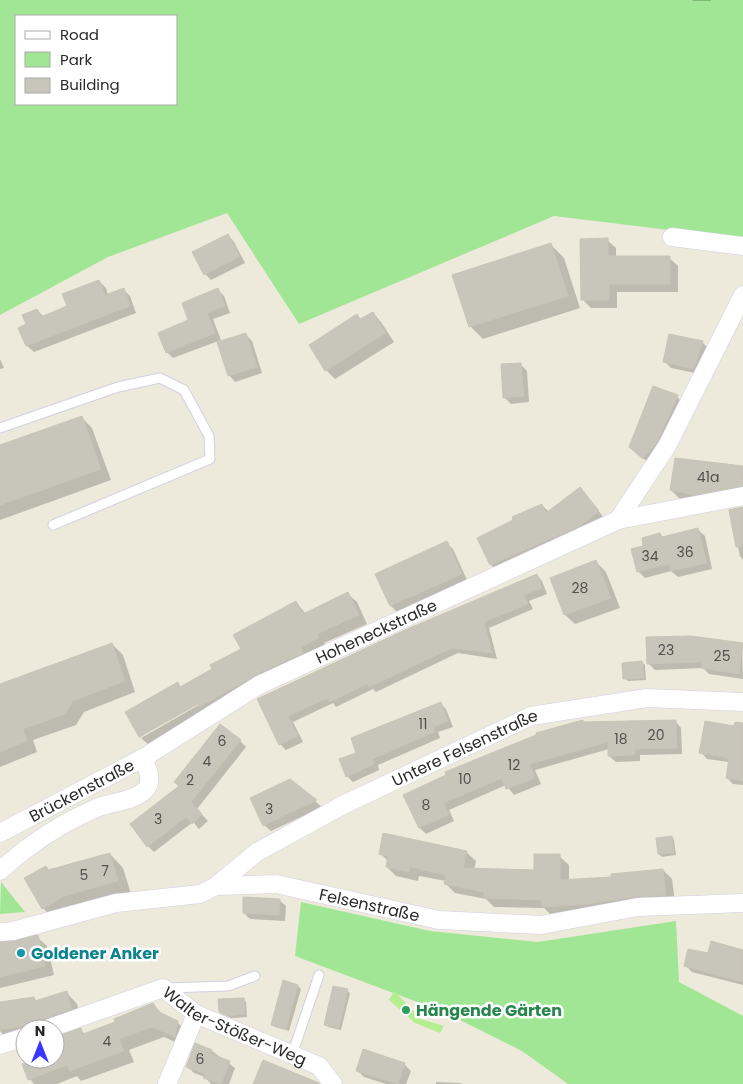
<svg xmlns="http://www.w3.org/2000/svg" width="743" height="1084" font-family="Poppins,sans-serif">
	<style>
		.green { fill: #a1e695; fill-rule: evenodd }
		.pitch { fill: #b4ee90 }
		.shadow { fill: #0003 }
		.building { fill: #c8c5bb; stroke: #c8c5b5 }
		.lines { fill: none; stroke-linecap: round; stroke-linejoin: round }
		.service-casing { stroke: #d0d0e4; stroke-width: 11 }
		.minor-casing { stroke: #d0d0e4; stroke-width: 19 }
		.service { stroke: #fff; stroke-width: 9 }
		.minor { stroke: #fff; stroke-width: 18 }
		.culture-dot { fill: #0f9aa8; stroke: #fff; stroke-width: 2 }
		.leisure-dot { fill: #2e9e5b; stroke: #fff; stroke-width: 2 }
		.labels { text-anchor: middle; stroke-width: 5; stroke-linejoin: round; paint-order: stroke }
		.number-label { font-size: 14px; fill: #52514e }
		.street-label { font-size: 16px; fill: #2a2a2a; stroke: #fff }
		.culture-label { font-size: 16px; font-weight: bold; fill: #0d838f; stroke: #fff; text-anchor: start }
		.leisure-label { font-size: 16px; font-weight: bold; fill: #27864d; stroke: #fff; text-anchor: start }
	</style>
	<rect width="100%" height="100%" fill="#ede9db"/>
	<g class="green">
		<path d="M 0,0 L 743,0 L 743,239 L 554,216 L 299,324 L 227,213 L 108,257 L 0,315 ZM 16,16 L 176,16 L 176,104 L 16,104 Z"/>
		<path d="M 1,882 L 25,912 L 0,914 Z"/>
		<path d="M 301,902 L 430,931 L 538,942 L 676,921 L 679,982 L 743,1016 L 743,1084 L 568,1084 L 522,1051 L 444,1012 L 295,956 Z"/>
	</g>
	<path class="pitch" d="M 394,991 L 421,1019 L 444,1026 L 440,1033 L 415,1023 L 389,1000 Z"/>
	<g class="shadow">
		<path d="M 692,0 L 711,0 L 711,1 L 693,1 Z"/>
		<path d="M 228,235 L 234,242 L 245,263 L 211,280 L 205,274 Z"/>
		<path d="M 607,240 L 616,248 L 616,258 L 669,258 L 678,266 L 678,292 L 617,292 L 617,308 L 591,308 L 583,300 Z"/>
		<path d="M 551,245 L 564,258 L 580,308 L 483,339 L 470,326 Z"/>
		<path d="M 99,281 L 106,288 L 108,295 L 123,289 L 130,296 L 136,313 L 34,352 L 27,346 L 20,328 L 27,325 L 37,310 L 44,317 L 68,306 Z"/>
		<path d="M 218,290 L 224,296 L 230,313 L 213,319 L 221,340 L 173,358 L 167,352 Z"/>
		<path d="M 373,313 L 381,322 L 394,342 L 335,379 L 326,370 L 361,320 Z"/>
		<path d="M 246,335 L 252,341 L 262,373 L 235,382 L 229,375 Z"/>
		<path d="M 702,342 L 709,349 L 700,374 L 671,368 L 664,361 Z"/>
		<path d="M 0,359 L 4,368 L 0,369 Z"/>
		<path d="M 520,364 L 527,371 L 529,402 L 511,404 L 505,398 Z"/>
		<path d="M 677,397 L 683,403 L 650,464 L 637,453 Z"/>
		<path d="M 81,417 L 92,428 L 111,480 L 0,520 L 0,446 Z"/>
		<path d="M 743,467 L 743,496 L 681,500 L 671,490 Z"/>
		<path d="M 586,495 L 604,518 L 498,571 L 491,565 L 478,539 L 542,505 L 549,512 Z"/>
		<path d="M 743,508 L 743,560 L 740,556 L 730,511 Z"/>
		<path d="M 698,530 L 705,536 L 712,569 L 678,577 L 671,571 L 645,578 L 639,572 L 632,550 L 645,546 L 660,535 L 663,538 Z"/>
		<path d="M 446,543 L 453,549 L 467,580 L 397,612 L 391,606 Z"/>
		<path d="M 596,562 L 606,572 L 620,608 L 575,624 L 565,615 Z"/>
		<path d="M 537,575 L 542,581 L 547,594 L 529,601 L 533,609 L 489,628 L 497,659 L 458,653 L 376,692 L 373,689 L 336,707 L 333,703 L 293,722 L 303,742 L 286,750 L 280,744 L 259,699 Z"/>
		<path d="M 348,594 L 357,602 L 367,624 L 324,643 L 327,647 L 149,745 L 141,738 L 204,702 L 202,700 L 140,737 L 127,712 L 177,683 L 182,688 L 214,670 L 242,649 L 296,602 L 306,614 Z"/>
		<path d="M 112,644 L 123,655 L 135,692 L 84,712 L 76,725 L 33,740 L 37,752 L 0,767 L 0,685 Z"/>
		<path d="M 742,644 L 743,679 L 709,674 L 703,668 L 655,670 L 648,663 Z"/>
		<path d="M 642,662 L 645,665 L 646,680 L 628,681 L 625,678 Z"/>
		<path d="M 440,703 L 446,709 L 453,727 L 438,732 L 440,738 L 378,765 L 379,770 L 353,782 L 347,776 L 358,754 Z"/>
		<path d="M 582,721 L 584,723 L 675,721 L 681,728 L 682,754 L 640,755 L 640,761 L 616,762 L 609,756 L 609,749 L 535,770 L 541,784 L 514,795 L 506,785 L 449,810 L 454,821 L 426,834 L 420,828 L 405,795 Z"/>
		<path d="M 743,728 L 743,785 L 733,784 L 727,778 L 729,762 L 707,759 L 701,752 Z"/>
		<path d="M 240,741 L 246,747 L 197,809 L 208,821 L 199,829 L 193,822 L 154,852 L 148,846 Z"/>
		<path d="M 289,780 L 322,807 L 271,831 L 264,825 Z"/>
		<path d="M 672,837 L 674,840 L 676,855 L 662,857 L 659,854 Z"/>
		<path d="M 466,852 L 476,861 L 474,870 L 535,871 L 559,856 L 569,865 L 569,880 L 613,878 L 663,870 L 672,879 L 675,903 L 552,916 L 544,908 L 494,907 L 486,899 L 455,893 L 446,884 L 446,881 L 419,876 L 418,881 L 396,876 L 387,867 L 388,861 L 380,853 Z"/>
		<path d="M 110,854 L 123,868 L 131,894 L 56,922 L 43,908 L 49,871 Z"/>
		<path d="M 279,900 L 286,906 L 285,921 L 250,919 L 244,913 Z"/>
		<path d="M 37,937 L 47,946 L 54,975 L 0,988 L 0,943 Z"/>
		<path d="M 743,951 L 743,985 L 692,972 L 686,966 L 709,954 Z"/>
		<path d="M 298,986 L 301,989 L 289,1031 L 275,1027 L 272,1024 Z"/>
		<path d="M 347,991 L 350,993 L 341,1030 L 328,1027 L 325,1024 Z"/>
		<path d="M 67,993 L 77,1004 L 81,1020 L 55,1029 L 25,1029 L 9,1040 L 0,1031 L 0,1003 L 34,998 L 38,1002 Z"/>
		<path d="M 243,999 L 246,1002 L 247,1017 L 231,1018 L 220,1012 Z"/>
		<path d="M 153,1004 L 164,1016 L 177,1022 L 188,1033 L 186,1047 L 164,1037 L 129,1050 L 134,1062 L 81,1081 L 77,1076 L 57,1084 L 34,1084 L 30,1079 L 39,1059 L 55,1059 L 55,1038 L 80,1030 L 85,1034 L 117,1023 Z"/>
		<path d="M 212,1051 L 235,1068 L 229,1084 L 211,1084 L 205,1077 L 194,1073 L 187,1066 Z"/>
		<path d="M 404,1064 L 411,1071 L 406,1084 L 386,1084 L 364,1077 L 357,1070 Z"/>
		<path d="M 436,1082 L 460,1083 L 462,1084 L 436,1084 Z"/>
	</g>
	<g class="building">
		<path d="M 228,234 L 240,256 L 204,275 L 192,252 Z"/>
		<path d="M 608,238 L 608,256 L 670,256 L 670,284 L 609,284 L 609,300 L 581,300 L 580,239 Z"/>
		<path d="M 551,243 L 568,296 L 469,327 L 452,275 Z"/>
		<path d="M 99,280 L 105,295 L 124,288 L 130,306 L 26,346 L 18,328 L 26,324 L 22,315 L 37,309 L 41,317 L 67,306 L 62,294 Z"/>
		<path d="M 218,288 L 225,306 L 207,313 L 215,333 L 166,353 L 158,333 L 188,320 L 182,303 Z"/>
		<path d="M 373,312 L 386,333 L 325,371 L 309,345 L 357,314 L 360,319 Z"/>
		<path d="M 246,333 L 257,367 L 228,376 L 217,342 Z"/>
		<path d="M 669,334 L 703,341 L 694,369 L 663,362 Z"/>
		<path d="M 521,363 L 524,396 L 503,398 L 501,364 Z"/>
		<path d="M 653,386 L 678,395 L 658,441 L 643,459 L 629,447 Z"/>
		<path d="M 82,416 L 101,469 L 0,505 L 0,445 Z"/>
		<path d="M 675,458 L 743,466 L 743,486 L 693,495 L 670,490 Z"/>
		<path d="M 580,487 L 599,511 L 580,526 L 490,565 L 477,538 L 513,520 L 512,517 L 542,504 L 546,513 Z"/>
		<path d="M 743,507 L 743,546 L 736,547 L 729,510 Z"/>
		<path d="M 698,528 L 707,563 L 670,571 L 669,564 L 637,572 L 631,549 L 643,546 L 642,538 L 660,533 L 662,537 Z"/>
		<path d="M 447,541 L 462,574 L 390,606 L 375,574 Z"/>
		<path d="M 596,560 L 611,598 L 564,615 L 550,578 Z"/>
		<path d="M 537,574 L 542,588 L 524,595 L 528,604 L 484,622 L 492,653 L 452,648 L 369,687 L 367,684 L 330,702 L 328,698 L 288,716 L 298,736 L 279,745 L 257,699 L 405,630 Z"/>
		<path d="M 348,592 L 359,615 L 317,634 L 319,638 L 301,647 L 303,653 L 263,671 L 199,707 L 198,704 L 139,737 L 125,712 L 178,682 L 180,687 L 212,669 L 210,665 L 241,649 L 233,635 L 296,601 L 303,614 Z"/>
		<path d="M 691,636 L 743,643 L 739,674 L 701,668 L 702,662 L 647,664 L 646,637 Z"/>
		<path d="M 112,643 L 125,681 L 73,701 L 65,714 L 23,729 L 27,741 L 0,752 L 0,684 Z"/>
		<path d="M 642,661 L 644,678 L 623,679 L 622,663 Z"/>
		<path d="M 441,702 L 448,721 L 433,727 L 435,732 L 372,759 L 374,764 L 346,777 L 339,759 L 356,753 L 351,738 Z"/>
		<path d="M 583,720 L 583,722 L 676,720 L 677,748 L 635,749 L 635,755 L 608,756 L 608,742 L 530,764 L 535,778 L 506,789 L 502,778 L 444,803 L 449,815 L 419,828 L 403,795 L 446,775 L 445,772 L 536,735 L 536,733 Z"/>
		<path d="M 705,721 L 734,726 L 735,722 L 743,723 L 743,781 L 726,778 L 729,758 L 699,753 Z"/>
		<path d="M 220,724 L 241,740 L 191,802 L 202,814 L 192,824 L 186,817 L 147,847 L 130,824 L 179,786 L 174,782 Z"/>
		<path d="M 290,779 L 317,800 L 263,826 L 250,798 Z"/>
		<path d="M 383,833 L 467,851 L 463,868 L 534,870 L 534,854 L 560,854 L 560,880 L 611,877 L 611,874 L 663,869 L 666,895 L 636,897 L 591,903 L 591,904 L 542,907 L 541,900 L 484,898 L 484,892 L 444,884 L 446,875 L 410,867 L 409,872 L 386,867 L 388,856 L 379,854 Z"/>
		<path d="M 672,836 L 674,853 L 658,854 L 656,838 Z"/>
		<path d="M 110,853 L 118,881 L 65,896 L 42,909 L 24,878 L 46,866 L 48,870 Z"/>
		<path d="M 243,897 L 280,899 L 279,915 L 243,913 Z"/>
		<path d="M 38,935 L 45,966 L 0,977 L 0,942 Z"/>
		<path d="M 711,941 L 743,950 L 743,982 L 684,966 L 688,949 L 708,953 Z"/>
		<path d="M 283,980 L 298,985 L 286,1029 L 271,1025 Z"/>
		<path d="M 333,986 L 348,989 L 339,1028 L 324,1025 Z"/>
		<path d="M 67,991 L 71,1009 L 43,1019 L 38,1024 L 0,1030 L 0,1002 L 34,997 L 35,1001 Z"/>
		<path d="M 244,998 L 245,1014 L 227,1016 L 219,1012 L 218,999 Z"/>
		<path d="M 153,1003 L 159,1012 L 178,1021 L 175,1037 L 152,1027 L 119,1039 L 124,1051 L 70,1071 L 67,1065 L 28,1080 L 22,1064 L 35,1059 L 55,1059 L 55,1037 L 81,1028 L 83,1034 L 115,1022 L 114,1019 Z"/>
		<path d="M 195,1043 L 212,1050 L 211,1054 L 230,1061 L 221,1084 L 203,1078 L 205,1074 L 186,1067 Z"/>
		<path d="M 363,1049 L 405,1063 L 398,1084 L 356,1071 Z"/>
		<path d="M 263,1060 L 319,1083 L 320,1084 L 253,1084 Z"/>
	</g>
	<g class="lines">
		<g class="service-casing">
			<g id="service">
				<path d="M 0,428 L 118,387 L 160,378 L 184,390 L 209,436 L 210,459 L 53,525"/>
				<path d="M 166,988 L 228,986 L 255,976"/>
				<path d="M 292,1055 L 319,975"/>
			</g>
		</g>
		<g class="minor-casing">
			<g id="minor">
				<path d="M 672,237 L 743,246"/>
				<path d="M 618,520 L 667,446 L 743,295"/>
				<path id="s1" d="M 143,758 L 259,685 L 618,520 L 743,496"/>
				<path id="s2" d="M 0,833 L 143,758 C 147,767 154,781 145,790 C 135,801 113,802 99,807 C 63,822 28,845 0,871"/>
				<path id="s3" d="M 216,886 L 257,852 L 343,805 L 531,716 L 647,698 L 743,702"/>
				<path id="s4" d="M 0,932 L 13,931 L 116,903 L 200,894 L 216,886 L 276,884 L 439,920 L 541,925 L 638,907 L 743,903"/>
				<path id="s5" d="M 47,1029 L 163,988 L 196,1014 L 319,1066 L 333,1084"/>
				<path d="M 0,1045 L 25,1037"/>
				<path d="M 167,1084 L 196,1014"/>
			</g>
		</g>
		<use href="#service" class="service"/>
		<use href="#minor" class="minor"/>
	</g>
	<circle class="culture-dot" cx="21" cy="953" r="5"/>
	<circle class="leisure-dot" cx="406" cy="1010" r="5"/>
	<g class="labels">
		<g class="number-label">
			<text x="708" y="482">41a</text>
			<text x="685" y="557">36</text>
			<text x="650" y="561">34</text>
			<text x="580" y="593">28</text>
			<text x="666" y="655">23</text>
			<text x="722" y="661">25</text>
			<text x="423" y="729">11</text>
			<text x="656" y="740">20</text>
			<text x="621" y="744">18</text>
			<text x="222" y="746">6</text>
			<text x="207" y="766">4</text>
			<text x="514" y="770">12</text>
			<text x="465" y="784">10</text>
			<text x="190" y="785">2</text>
			<text x="426" y="810">8</text>
			<text x="269" y="814">3</text>
			<text x="158" y="824">3</text>
			<text x="105" y="876">7</text>
			<text x="84" y="880">5</text>
			<text x="107" y="1046">4</text>
			<text x="200" y="1064">6</text>
		</g>
		<g class="street-label">
			<text dy="6" stroke="none"><textPath href="#s1" startOffset="266">Hoheneckstraße</textPath></text>
			<text dy="6" stroke="none"><textPath href="#s3" startOffset="286">Untere Felsenstraße</textPath></text>
			<text dy="6" stroke="none"><textPath href="#s2" startOffset="92">Brückenstraße</textPath></text>
			<text dy="6" stroke="none"><textPath href="#s4" startOffset="378">Felsenstraße</textPath></text>
			<text dy="6" stroke="none"><textPath href="#s5" startOffset="205">Walter-Stößer-Weg</textPath></text>
		</g>
		<g class="culture-label">
			<text x="31" y="959">Goldener Anker</text>
		</g>
		<g class="leisure-label">
			<text x="416" y="1016">Hängende Gärten</text>
		</g>
	</g>
	<rect x="15" y="15" width="162" height="90" fill="#ffffff" stroke="#aaaaaa"/>
	<rect x="25" y="31" width="25" height="8" fill="#ffffff" stroke="#aaaaaa"/>
	<text x="60" y="40" font-size="15" fill="#2a2a2a">Road</text>
	<rect x="25" y="52" width="25" height="15" fill="#a1e695" stroke="#aaaaaa"/>
	<text x="60" y="65" font-size="15" fill="#2a2a2a">Park</text>
	<rect x="25" y="78" width="25" height="15" fill="#c8c5bb" stroke="#aaaaaa"/>
	<text x="60" y="90" font-size="15" fill="#2a2a2a">Building</text>
	<g transform="translate(40 1044)"><circle r="24" fill="#ffffff" stroke="#aaaaaa"/>
	<path d="M0-4L9 19L0 12L-9 19Z" fill="#3836ff"/>
	<text y="-8" font-size="14" font-weight="bold" text-anchor="middle" fill="#2a2a2a">N</text>
	</g>
</svg>
